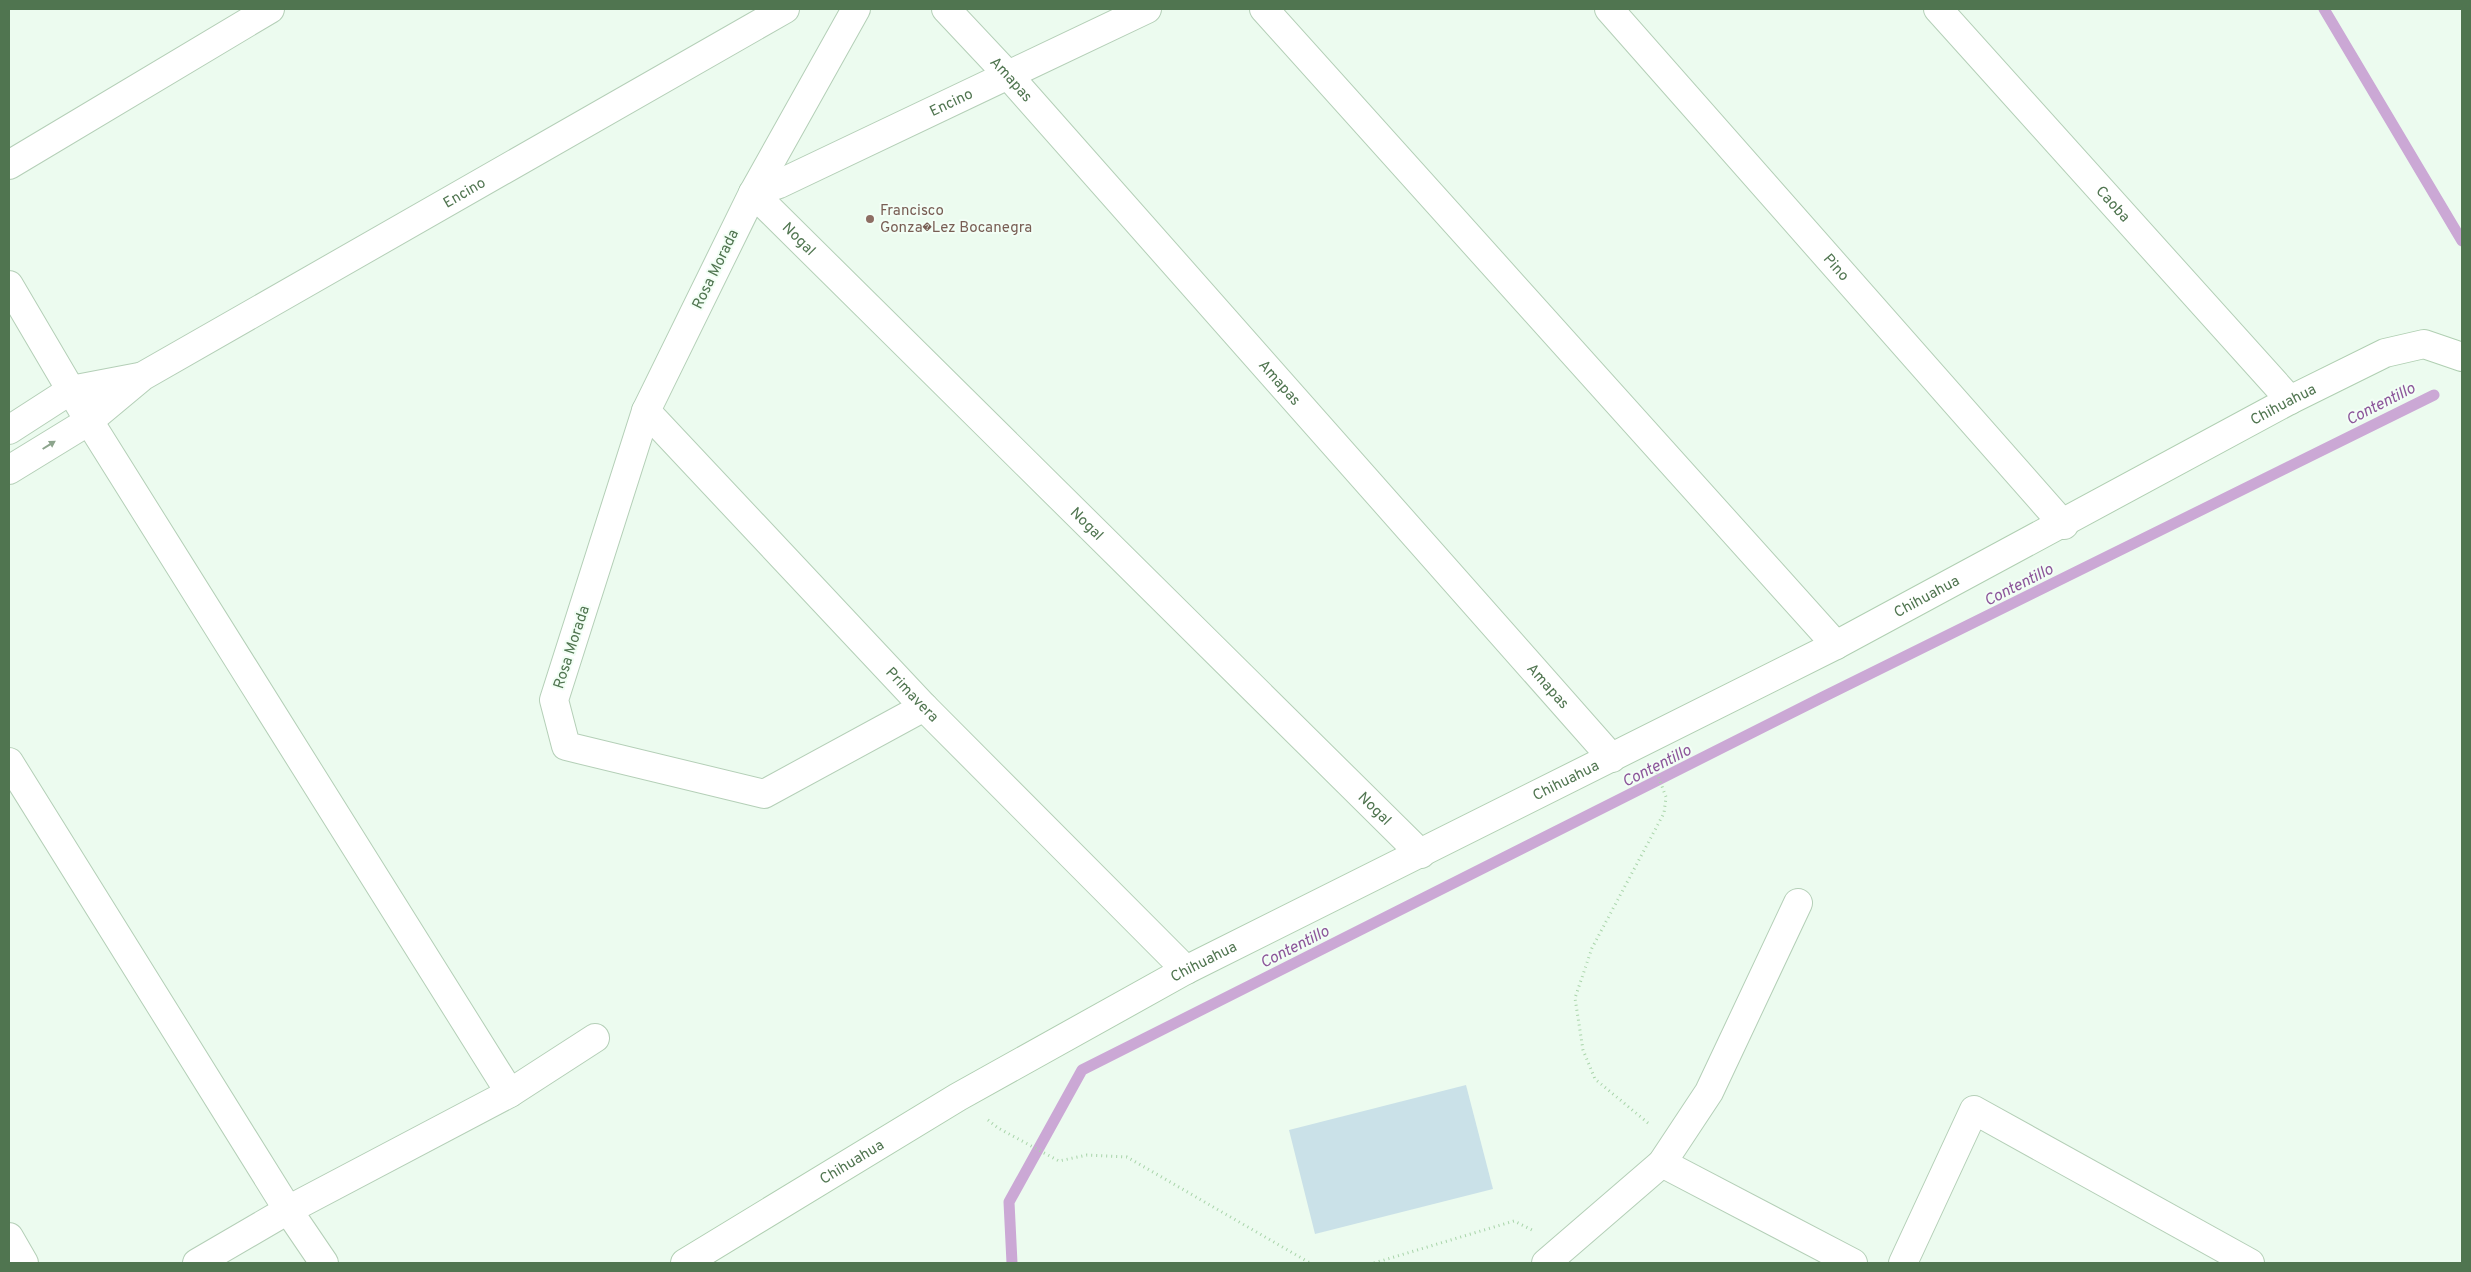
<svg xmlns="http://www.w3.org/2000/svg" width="2471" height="1272" font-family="Overpass,sans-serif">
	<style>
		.green { fill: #cae1e8 }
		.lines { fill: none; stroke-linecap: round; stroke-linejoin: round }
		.stream { stroke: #cba8d5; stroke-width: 11 }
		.street-casing { stroke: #b4cfb7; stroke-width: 30 }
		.secondary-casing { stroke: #b0cfb2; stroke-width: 30 }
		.path { stroke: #a8d4a9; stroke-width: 3; stroke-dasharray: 1 4; stroke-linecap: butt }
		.street { stroke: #fff; stroke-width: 28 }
		.secondary { stroke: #fff; stroke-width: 28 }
		.oneway { fill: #8da58d }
		.education-dot { fill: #8d6e63; stroke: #f2fef5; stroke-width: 2 }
		.labels { text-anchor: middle; stroke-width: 4; stroke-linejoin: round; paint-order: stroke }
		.street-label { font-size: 15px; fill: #507550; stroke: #f2fef5 }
		.education-label { font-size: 15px; fill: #785e54; stroke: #f2fef5; text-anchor: start }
		.water-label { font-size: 16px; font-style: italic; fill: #8c569a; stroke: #f2fef5 }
	</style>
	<rect width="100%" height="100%" fill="#ecfbef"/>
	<path class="green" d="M 1466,1085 L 1493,1189 L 1315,1234 L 1289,1130 Z"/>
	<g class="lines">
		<g class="stream">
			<path d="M 2324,9 L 2462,241"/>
			<path d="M 1012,1263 L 1009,1202 L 1082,1070 L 1823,697 L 2434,395"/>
		</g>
		<g class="street-casing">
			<g id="street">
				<path d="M 856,9 L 753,193 L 646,411 L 554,700 L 566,746 L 764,794 L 924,707"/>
				<path id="s1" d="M 946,9 L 1008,75 L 1612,758"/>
				<path d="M 1264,9 L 1836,645"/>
				<path id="s2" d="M 1609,9 L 2064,525"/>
				<path id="s3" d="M 1938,9 L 2290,400"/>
				<path d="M 9,165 L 270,9"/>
				<path id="s4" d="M 753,193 L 1421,854"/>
				<path id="s5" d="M 753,193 L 779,184 L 1147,9"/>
				<path d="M 9,285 L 89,421 L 510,1093 L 288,1210 L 197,1263"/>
				<path id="s6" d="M 646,411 L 924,707 L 1186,970"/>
				<path d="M 9,430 L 71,390 L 139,377"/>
				<path id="s7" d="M 9,470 L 89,421 L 143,376 L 785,9"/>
				<path d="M 9,762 L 288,1210 L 324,1263"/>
				<path d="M 510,1093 L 595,1038"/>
				<path d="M 1662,1163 L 1853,1263"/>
				<path d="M 9,1237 L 24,1263"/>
				<path d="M 1546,1263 L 1662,1163 L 1709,1092 L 1798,903"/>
				<path d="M 1903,1263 L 1974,1110 L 2250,1263"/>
			</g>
		</g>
		<g class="secondary-casing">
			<g id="secondary">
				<path id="s8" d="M 685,1263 L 958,1097 L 1186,970 L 1836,645 L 2290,400 L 2385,353 L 2424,344 L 2462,357"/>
			</g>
		</g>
		<g class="path">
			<path d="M 988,1120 L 998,1128 L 1059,1161 L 1087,1155 L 1127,1157 L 1310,1263"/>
			<path d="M 1648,1123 L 1595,1079 L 1583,1050 L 1575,998 L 1592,948 L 1664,813 L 1666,797 L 1657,773"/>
			<path d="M 1374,1263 L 1514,1221 L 1532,1230"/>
		</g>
		<use href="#street" class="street"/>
		<use href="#secondary" class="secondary"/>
	</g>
	<defs><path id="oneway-solid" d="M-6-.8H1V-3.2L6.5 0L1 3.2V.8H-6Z" transform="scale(1.25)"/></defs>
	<use class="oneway" href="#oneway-solid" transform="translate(49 445) rotate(-32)"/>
	<circle class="education-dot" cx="870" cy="219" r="5"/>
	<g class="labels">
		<g class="street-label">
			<text dy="5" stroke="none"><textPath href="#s1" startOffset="96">Amapas</textPath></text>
			<text dy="5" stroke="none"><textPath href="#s5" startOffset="218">Encino</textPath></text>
			<text dy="5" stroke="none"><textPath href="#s7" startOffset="534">Encino</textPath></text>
			<text dy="5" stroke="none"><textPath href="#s3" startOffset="262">Caoba</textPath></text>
			<text dy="5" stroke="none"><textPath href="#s4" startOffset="65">Nogal</textPath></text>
			<text dy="5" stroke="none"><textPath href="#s2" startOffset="344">Pino</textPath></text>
			<text transform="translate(715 269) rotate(-64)" y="5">Rosa Morada</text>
			<text dy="5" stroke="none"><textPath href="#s1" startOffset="501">Amapas</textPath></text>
			<text dy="5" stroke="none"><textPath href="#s8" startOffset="1815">Chihuahua</textPath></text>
			<text dy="5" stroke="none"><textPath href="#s4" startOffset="470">Nogal</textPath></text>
			<text dy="5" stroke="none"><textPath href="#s8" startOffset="1410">Chihuahua</textPath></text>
			<text transform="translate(571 647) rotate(-72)" y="5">Rosa Morada</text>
			<text dy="5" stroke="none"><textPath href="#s1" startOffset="906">Amapas</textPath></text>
			<text dy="5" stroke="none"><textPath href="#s6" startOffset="389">Primavera</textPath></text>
			<text dy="5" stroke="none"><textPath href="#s8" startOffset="1005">Chihuahua</textPath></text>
			<text dy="5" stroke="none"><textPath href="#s4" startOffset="875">Nogal</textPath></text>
			<text dy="5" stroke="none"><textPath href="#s8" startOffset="600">Chihuahua</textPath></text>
			<text dy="5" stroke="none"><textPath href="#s8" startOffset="195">Chihuahua</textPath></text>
		</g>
		<g class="education-label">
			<text x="880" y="215">Francisco<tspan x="880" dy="17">Gonza�Lez Bocanegra</tspan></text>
		</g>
		<g class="water-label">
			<text transform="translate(2380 403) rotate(-27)" y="6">Contentillo</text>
			<text transform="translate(2018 584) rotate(-27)" y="6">Contentillo</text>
			<text transform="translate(1656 765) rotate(-27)" y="6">Contentillo</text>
			<text transform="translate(1294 946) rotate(-27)" y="6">Contentillo</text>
		</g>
	</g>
	<rect width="2471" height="1272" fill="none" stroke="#507550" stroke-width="20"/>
</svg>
